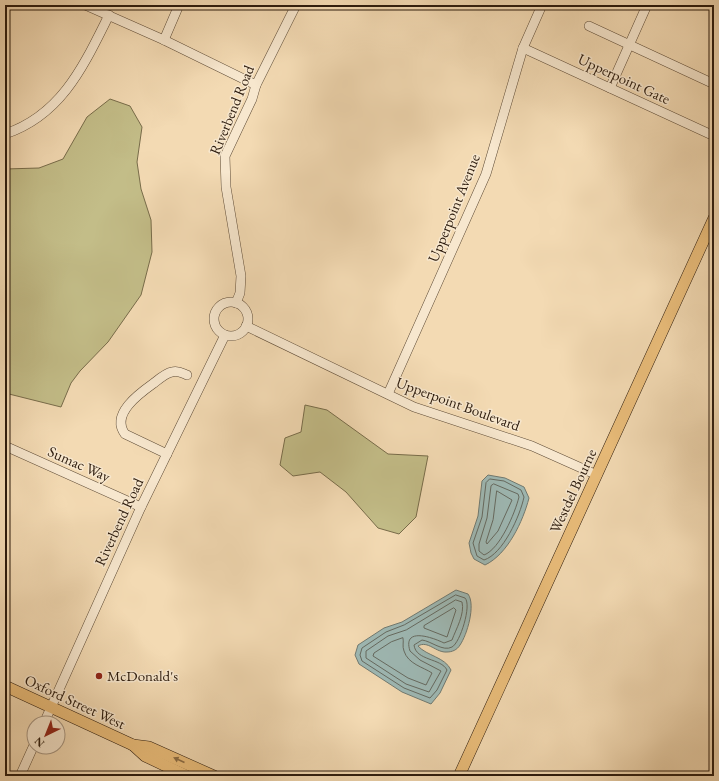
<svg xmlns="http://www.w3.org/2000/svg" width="719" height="781" font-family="'EB Garamond',serif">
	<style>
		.green { fill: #c3bd88; stroke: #786c4a }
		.water { fill: #9eb9b5; stroke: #707a72 }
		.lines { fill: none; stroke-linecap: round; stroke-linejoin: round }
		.shore { stroke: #656a61; stroke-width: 1 }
		.minor-casing { stroke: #5e4b36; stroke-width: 10 }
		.major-casing { stroke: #2c1b0d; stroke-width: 12 }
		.minor { stroke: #f7e7ce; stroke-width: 9 }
		.major { stroke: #eabd7a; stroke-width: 11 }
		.oneway { fill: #8b6c44 }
		.poi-dot { fill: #8f2418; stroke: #f7e7ce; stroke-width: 1.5 }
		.labels { text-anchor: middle; stroke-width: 3; stroke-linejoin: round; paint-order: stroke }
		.street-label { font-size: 15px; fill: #2c1b0d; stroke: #f7e7ce }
		.poi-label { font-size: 15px; fill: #2c1b0d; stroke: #f7e7ce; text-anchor: start }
	</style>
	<rect width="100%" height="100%" fill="#f3dab3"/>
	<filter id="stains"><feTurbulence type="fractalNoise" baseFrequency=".005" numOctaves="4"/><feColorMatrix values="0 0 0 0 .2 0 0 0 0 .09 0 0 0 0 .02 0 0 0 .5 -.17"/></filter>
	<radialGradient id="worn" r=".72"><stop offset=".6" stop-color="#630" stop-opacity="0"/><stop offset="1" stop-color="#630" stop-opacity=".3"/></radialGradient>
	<g class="green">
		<path d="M 110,99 L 130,106 L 142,127 L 137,162 L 141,189 L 151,220 L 152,252 L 141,295 L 108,342 L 80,371 L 71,383 L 61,407 L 5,393 L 5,169 L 39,168 L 63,159 L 87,117 Z"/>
		<path d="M 305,405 L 327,410 L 388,454 L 428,456 L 416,517 L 399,534 L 378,528 L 346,492 L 320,472 L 293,476 L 280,465 L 285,438 L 301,432 Z"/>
	</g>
	<g class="water">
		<path d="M 488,475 L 505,478 L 524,487 L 529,498 C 523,521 508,554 485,565 L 474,559 L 471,553 L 469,543 L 478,516 L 482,481 Z"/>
		<path d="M 456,590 L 468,594 C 476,605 467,635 460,645 C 457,650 452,652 447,652 C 436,653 428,640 418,646 C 427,656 445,657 451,670 L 440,693 L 431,704 L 402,692 L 359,664 L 355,655 L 358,645 L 384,628 L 402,622 Z"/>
	</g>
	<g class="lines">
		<g class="shore">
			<path d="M 490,479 L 504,481 L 521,490 L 524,497 C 520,516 503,554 484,560 L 477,556 L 473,543 L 482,517 L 486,483 Z"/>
			<path d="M 494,484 L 518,494 L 519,497 C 515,513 500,549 484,555 L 479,551 L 479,544 L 487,518 L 491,486 Z"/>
			<path d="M 497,491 L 512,500 L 498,531 L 487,544 L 486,542 L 493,520 Z"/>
			<path d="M 456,595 L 465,598 C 472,605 460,643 452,647 C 443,652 431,641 422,640 L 414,645 C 416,661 441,658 447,670 L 437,690 L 430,698 L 404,688 L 362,661 L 360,655 L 362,648 L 386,632 L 404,625 Z"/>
			<path d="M 456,600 L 462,602 C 465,614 456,629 452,640 L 444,643 C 434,638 402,626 410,651 L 420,660 L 441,671 L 429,692 L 406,684 L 366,658 L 366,651 L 388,636 L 406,630 Z"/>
			<path d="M 454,608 L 456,610 L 447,637 L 424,628 L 424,626 Z"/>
			<path d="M 403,638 C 404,642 402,646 404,651 C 408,664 423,667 432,673 L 426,685 L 408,678 L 373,656 L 374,653 L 391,642 Z"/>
		</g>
		<g class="minor-casing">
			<g id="minor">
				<path d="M 85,5 L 164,40 L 256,85"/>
				<path d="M 589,26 L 714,84"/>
				<path d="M 164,40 L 179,5"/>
				<path d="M 523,48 L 714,136"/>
				<path d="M 610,88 L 647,5"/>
				<path d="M 5,134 C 62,115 84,65 109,15"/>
				<circle cx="231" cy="319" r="17"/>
				<path d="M 236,303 L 240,293 L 241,276 L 226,187 L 225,156 L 252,99 L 256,85 L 296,5"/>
				<path d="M 246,326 L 414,407 L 532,446 L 597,475"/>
				<path d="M 388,394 L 486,174 L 523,48 L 542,5"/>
				<path d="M 5,446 L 141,507"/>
				<path d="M 167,454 L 125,434 C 110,414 140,393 154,383 C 159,379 166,373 172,372 C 178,370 182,373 187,375"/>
				<path d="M 44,723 L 141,507 L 225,335"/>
				<path d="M 20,776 L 34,745"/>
			</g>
		</g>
		<g class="major-casing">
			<g id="major">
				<path d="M 5,686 L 133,745 L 149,747 L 214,776"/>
				<path d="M 133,745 L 145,756 L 187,776"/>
				<path d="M 459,776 L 714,218"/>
			</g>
		</g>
		<use href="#minor" class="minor"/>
		<use href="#major" class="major"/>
	</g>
	<defs><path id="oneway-solid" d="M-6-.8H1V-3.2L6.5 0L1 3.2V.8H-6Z"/></defs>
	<use class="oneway" href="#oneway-solid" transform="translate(179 760) rotate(-156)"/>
	<circle class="poi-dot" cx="99" cy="676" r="4"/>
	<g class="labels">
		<g class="street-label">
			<text transform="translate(624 79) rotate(25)" y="5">Upperpoint Gate</text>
			<text transform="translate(232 110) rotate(-68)" y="5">Riverbend Road</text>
			<text transform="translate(454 208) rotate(-68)" y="5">Upperpoint Avenue</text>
			<text transform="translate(458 404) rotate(20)" y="5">Upperpoint Boulevard</text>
			<text transform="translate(79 464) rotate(24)" y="5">Sumac Way</text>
			<text transform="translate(573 491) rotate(-65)" y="5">Westdel Bourne</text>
			<text transform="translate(119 522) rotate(-65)" y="5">Riverbend Road</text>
			<text transform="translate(75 702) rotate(25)" y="5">Oxford Street West</text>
		</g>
		<g class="poi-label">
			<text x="107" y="681">McDonald's</text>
		</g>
	</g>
	<rect width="719" height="781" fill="none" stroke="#f3dab3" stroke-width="20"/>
	<rect x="6" y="6" width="707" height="769" fill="none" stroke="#2c1b0d" stroke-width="2"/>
	<rect x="10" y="10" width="699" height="761" fill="none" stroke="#2c1b0d"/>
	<g transform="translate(46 735) rotate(223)"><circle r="19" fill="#f7e7ce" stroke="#a69581"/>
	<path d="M0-3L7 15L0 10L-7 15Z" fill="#8f2418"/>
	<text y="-6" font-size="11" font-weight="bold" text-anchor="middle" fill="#2c1b0d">N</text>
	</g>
	<rect width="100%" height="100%" filter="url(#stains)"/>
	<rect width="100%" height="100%" fill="url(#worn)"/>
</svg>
